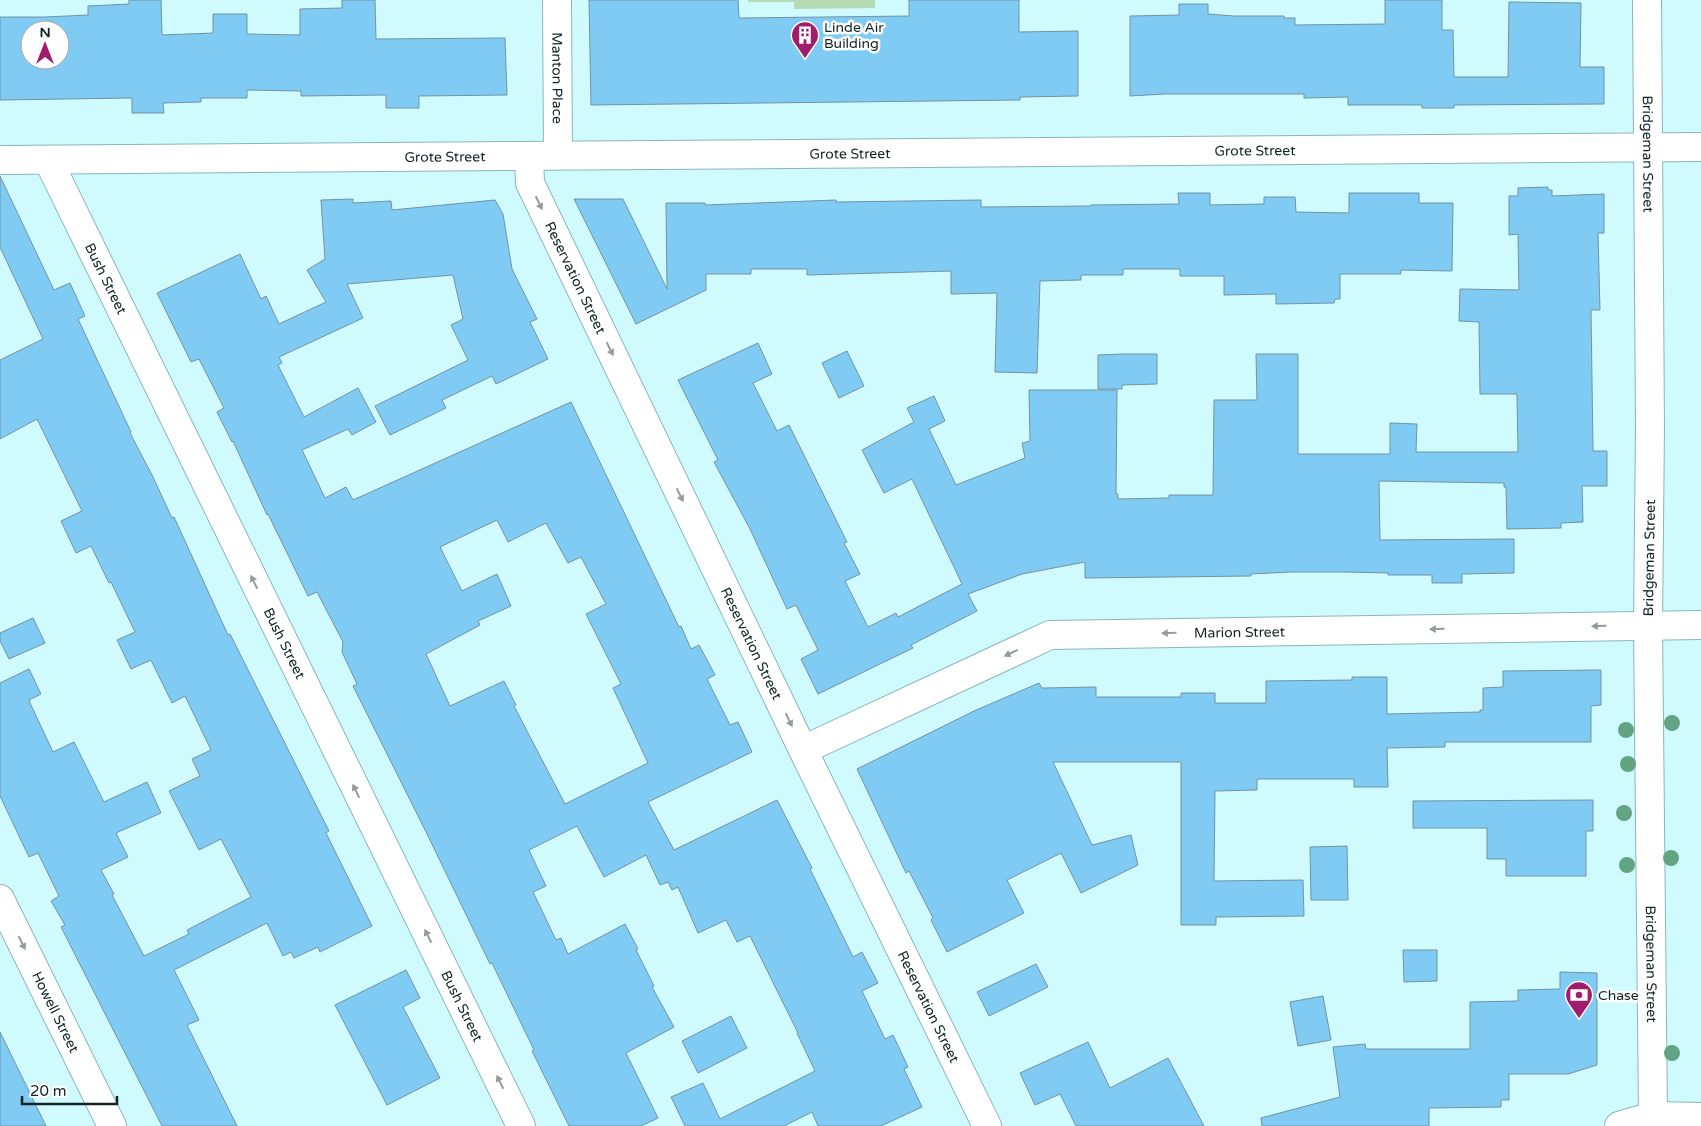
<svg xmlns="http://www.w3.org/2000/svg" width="1701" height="1126" font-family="'Varela Round',sans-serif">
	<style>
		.green { fill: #b4dbb4 }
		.building { fill: #80cbf3; stroke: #7292a4; fill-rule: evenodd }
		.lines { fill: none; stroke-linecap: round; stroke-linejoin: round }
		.street-casing { stroke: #8bb5b9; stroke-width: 30 }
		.secondary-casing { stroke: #8bb5b9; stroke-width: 30 }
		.street { stroke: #fff; stroke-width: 28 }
		.secondary { stroke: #fff; stroke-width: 28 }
		.tree { fill: #62a481 }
		.oneway { fill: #959c9d }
		.labels { text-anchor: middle; stroke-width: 5; stroke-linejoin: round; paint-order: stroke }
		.poi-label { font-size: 14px; fill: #132425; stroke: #fefefe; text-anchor: start }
		.street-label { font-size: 14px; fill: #132425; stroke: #fefefe }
	</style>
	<rect width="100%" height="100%" fill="#cffbff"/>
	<path class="green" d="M 748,0 L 875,0 L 875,8 L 794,9 L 794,2 L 748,2 Z"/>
	<g class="building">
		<path d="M 129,0 L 161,0 L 162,35 L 213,33 L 213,14 L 247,14 L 247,34 L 300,35 L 300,9 L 342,8 L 342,0 L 375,0 L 376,39 L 505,38 L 507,95 L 419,96 L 419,108 L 386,108 L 386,95 L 301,96 L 301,91 L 247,90 L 247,98 L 201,98 L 201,102 L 163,103 L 164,113 L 132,113 L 132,98 L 0,100 L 0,17 L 45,17 L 88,15 L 88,6 L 129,4 ZM 30,30 L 60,30 L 60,60 L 30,60 Z"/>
		<path d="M 589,0 L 738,0 L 739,18 L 909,16 L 909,0 L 1019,0 L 1019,32 L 1078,31 L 1078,96 L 1020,97 L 1020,100 L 591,105 Z"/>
		<path d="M 1385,0 L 1442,0 L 1442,30 L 1453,30 L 1454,77 L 1508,77 L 1509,2 L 1581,3 L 1580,67 L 1604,67 L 1604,104 L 1454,105 L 1454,108 L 1422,108 L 1422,105 L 1348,105 L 1348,97 L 1304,98 L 1304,94 L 1165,94 L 1130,96 L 1130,16 L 1179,15 L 1179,4 L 1208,4 L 1208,14 L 1234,16 L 1284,16 L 1284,18 L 1295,18 L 1295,25 L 1385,24 Z"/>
		<path d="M 0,176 L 54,290 L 70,283 L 85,316 L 78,319 L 131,432 L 130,433 L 153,477 L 172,518 L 174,517 L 228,635 L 230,634 L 329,831 L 326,833 L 372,926 L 320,952 L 318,947 L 294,958 L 291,952 L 283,956 L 267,923 L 174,970 L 199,1020 L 187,1025 L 237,1126 L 162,1126 L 61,927 L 65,925 L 51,901 L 59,896 L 38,853 L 29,857 L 0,796 L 0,683 L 29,669 L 41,694 L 29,700 L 30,703 L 53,752 L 74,742 L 104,802 L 147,782 L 161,813 L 116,833 L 128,857 L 101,870 L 114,894 L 112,895 L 144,956 L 189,934 L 187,930 L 251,897 L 221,839 L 199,850 L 169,791 L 200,776 L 192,759 L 211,750 L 185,696 L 172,703 L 151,660 L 131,669 L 117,640 L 135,632 L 111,582 L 109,583 L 91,546 L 76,553 L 61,521 L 82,511 L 37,419 L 0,439 L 0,360 L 43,339 L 0,247 Z"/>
		<path d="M 1548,187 L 1548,190 L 1552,190 L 1552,196 L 1604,194 L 1604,233 L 1598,233 L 1600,310 L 1591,310 L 1593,451 L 1607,451 L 1607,486 L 1582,486 L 1583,522 L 1561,523 L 1561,528 L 1507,529 L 1506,487 L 1504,487 L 1504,483 L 1379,481 L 1380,540 L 1514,539 L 1514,573 L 1462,574 L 1462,583 L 1432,583 L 1432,575 L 1388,575 L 1388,573 L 1346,572 L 1291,572 L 1251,574 L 1251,576 L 1085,578 L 1085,562 L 1022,574 L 968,594 L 977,611 L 911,645 L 913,648 L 818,694 L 801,659 L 818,650 L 796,605 L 787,609 L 750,529 L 714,462 L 718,460 L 678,380 L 758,343 L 772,374 L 753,383 L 777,431 L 789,425 L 847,542 L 844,543 L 860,574 L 845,581 L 868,627 L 896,613 L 898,617 L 962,584 L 912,479 L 884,493 L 862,450 L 914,422 L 907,408 L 934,396 L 945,421 L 929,429 L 956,485 L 1025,458 L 1022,443 L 1030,441 L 1029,390 L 1117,390 L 1116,494 L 1118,494 L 1118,499 L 1169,498 L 1169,495 L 1213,495 L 1214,400 L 1257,400 L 1256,354 L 1298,354 L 1298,454 L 1390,454 L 1390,423 L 1417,424 L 1416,452 L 1518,452 L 1517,394 L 1480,394 L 1479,322 L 1459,321 L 1460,289 L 1519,290 L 1518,234 L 1509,235 L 1509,196 L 1518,196 L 1518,188 Z"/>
		<path d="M 1178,193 L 1210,193 L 1210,205 L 1264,204 L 1264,197 L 1295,197 L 1296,212 L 1349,213 L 1349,193 L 1419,193 L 1419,203 L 1453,203 L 1452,271 L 1401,270 L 1401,274 L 1340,274 L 1340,299 L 1335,299 L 1334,303 L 1276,304 L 1276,294 L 1224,295 L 1224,276 L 1180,276 L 1180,269 L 1123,269 L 1123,275 L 1081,275 L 1081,280 L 1040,281 L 1037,373 L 995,372 L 997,293 L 951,294 L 951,271 L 807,275 L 807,269 L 751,269 L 751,274 L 706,274 L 706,290 L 636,324 L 574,199 L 623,199 L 667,289 L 666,203 L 705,203 L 705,205 L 836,200 L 836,202 L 981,200 L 981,207 L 1091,206 L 1091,205 L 1179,204 Z"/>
		<path d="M 353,199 L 353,203 L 391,201 L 392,210 L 495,200 L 503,214 L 512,269 L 537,319 L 530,322 L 548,359 L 496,384 L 492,376 L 442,400 L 446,408 L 390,435 L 375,406 L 468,360 L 451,325 L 463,319 L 453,275 L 347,284 L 363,318 L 279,357 L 282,363 L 278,365 L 304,417 L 358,388 L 376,422 L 352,435 L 348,429 L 302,450 L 325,498 L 346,487 L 353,500 L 571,402 L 679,627 L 681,626 L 691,649 L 699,645 L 715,675 L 707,679 L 730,725 L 738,722 L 752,752 L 648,802 L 674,850 L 777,800 L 812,868 L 810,869 L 853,957 L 862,952 L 878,983 L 862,991 L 885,1039 L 893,1035 L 908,1067 L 904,1069 L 922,1107 L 881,1126 L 818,1126 L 812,1112 L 784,1126 L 685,1126 L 671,1097 L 703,1083 L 720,1119 L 815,1071 L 797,1033 L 798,1033 L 750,936 L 737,942 L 726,920 L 698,933 L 678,887 L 672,890 L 668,882 L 660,885 L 646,855 L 604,877 L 577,826 L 529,850 L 546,886 L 533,892 L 556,940 L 561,938 L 568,954 L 625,924 L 638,949 L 636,950 L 654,986 L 652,987 L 674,1027 L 626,1053 L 658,1118 L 641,1126 L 569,1126 L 532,1051 L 534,1050 L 492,963 L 490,964 L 428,836 L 353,686 L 357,684 L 342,652 L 343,642 L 317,592 L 308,596 L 268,514 L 267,515 L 233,441 L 232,442 L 217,412 L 224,408 L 199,359 L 191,362 L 157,293 L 240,254 L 261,299 L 266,296 L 279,324 L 326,302 L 307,270 L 325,259 L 321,200 ZM 497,520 L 508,542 L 546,523 L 568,563 L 581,557 L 606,604 L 586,614 L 621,684 L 613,688 L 648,763 L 565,804 L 514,706 L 516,705 L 504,681 L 450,706 L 426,654 L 480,625 L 478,621 L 511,606 L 497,574 L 462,591 L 440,547 Z"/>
		<path d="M 847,351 L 864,386 L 839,398 L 822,363 Z"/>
		<path d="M 1122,354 L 1157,354 L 1157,384 L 1122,385 L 1122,389 L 1098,389 L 1098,355 Z"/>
		<path d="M 33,618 L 45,643 L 9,659 L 0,641 L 0,633 Z"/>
		<path d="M 1601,670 L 1601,705 L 1591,706 L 1591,742 L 1445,742 L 1445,747 L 1387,748 L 1388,787 L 1354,787 L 1354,779 L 1257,779 L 1257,790 L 1215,791 L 1214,881 L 1303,880 L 1304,916 L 1216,917 L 1216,925 L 1181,925 L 1181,762 L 1053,762 L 1092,845 L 1131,835 L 1138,865 L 1081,893 L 1061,853 L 1007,880 L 1024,913 L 947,952 L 931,920 L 933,918 L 909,871 L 906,873 L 857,769 L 974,711 L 1039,683 L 1042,688 L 1096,687 L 1096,697 L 1181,697 L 1181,693 L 1215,693 L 1215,703 L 1266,703 L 1266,681 L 1352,680 L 1352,677 L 1387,677 L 1387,714 L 1480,712 L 1480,710 L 1483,710 L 1483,688 L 1503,687 L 1503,671 Z"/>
		<path d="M 1593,800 L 1593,831 L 1586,831 L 1586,876 L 1506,876 L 1506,859 L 1487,859 L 1487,828 L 1413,828 L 1413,801 Z"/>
		<path d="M 1347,846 L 1348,900 L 1311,900 L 1310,847 Z"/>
		<path d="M 1403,950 L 1437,950 L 1437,981 L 1404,982 Z"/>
		<path d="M 1036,964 L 1048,987 L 989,1016 L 977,992 Z"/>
		<path d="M 406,970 L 420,998 L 403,1007 L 440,1078 L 387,1105 L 335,1005 Z"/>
		<path d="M 1560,972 L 1597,973 L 1597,1065 L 1568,1074 L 1509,1074 L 1509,1100 L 1501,1100 L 1501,1107 L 1429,1108 L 1429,1126 L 1262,1126 L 1261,1118 L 1340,1097 L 1333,1047 L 1365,1044 L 1366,1049 L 1470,1049 L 1470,1002 L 1518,1001 L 1518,990 L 1560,989 Z"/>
		<path d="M 1323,996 L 1331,1040 L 1298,1046 L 1290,1002 Z"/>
		<path d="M 731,1016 L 747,1048 L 698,1073 L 682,1041 Z"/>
		<path d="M 0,1032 L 46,1126 L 0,1126 Z"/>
		<path d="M 1088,1042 L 1110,1088 L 1168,1058 L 1204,1126 L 1076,1126 L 1060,1094 L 1035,1105 L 1020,1073 Z"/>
	</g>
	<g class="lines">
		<g class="street-casing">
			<g id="street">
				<path id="s1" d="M 557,0 L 558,155"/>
				<path id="s2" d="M 1647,0 L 1650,427 L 1648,625 L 1653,1116"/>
				<path id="s3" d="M 529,156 L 530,183 L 803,750 L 987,1126"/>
				<path id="s4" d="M 0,160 L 1701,147"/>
				<path id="s5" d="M 48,160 L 521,1126"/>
				<path id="s6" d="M 803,750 L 1050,635 L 1701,625"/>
				<path id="s7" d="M 0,899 L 112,1126"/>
			</g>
		</g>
		<g class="secondary-casing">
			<path id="secondary" d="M 1619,1126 L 1653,1116 L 1701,1117"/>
		</g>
		<use href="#street" class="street"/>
		<use href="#secondary" class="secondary"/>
	</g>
	<g class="tree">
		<circle cx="1672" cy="723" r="8"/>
		<circle cx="1626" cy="730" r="8"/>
		<circle cx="1628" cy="764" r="8"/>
		<circle cx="1624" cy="813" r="8"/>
		<circle cx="1671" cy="858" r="8"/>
		<circle cx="1627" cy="865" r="8"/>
		<circle cx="1672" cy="1053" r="8"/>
	</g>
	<defs><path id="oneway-solid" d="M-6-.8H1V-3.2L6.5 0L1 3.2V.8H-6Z" transform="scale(1.25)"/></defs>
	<g class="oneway">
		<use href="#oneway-solid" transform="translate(539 203) rotate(64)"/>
		<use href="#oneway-solid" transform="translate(610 349) rotate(64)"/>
		<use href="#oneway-solid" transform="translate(680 495) rotate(64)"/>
		<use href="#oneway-solid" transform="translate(254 582) rotate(-116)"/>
		<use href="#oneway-solid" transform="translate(1599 626) rotate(179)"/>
		<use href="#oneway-solid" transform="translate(1437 629) rotate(179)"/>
		<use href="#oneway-solid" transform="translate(1169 633) rotate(179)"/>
		<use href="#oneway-solid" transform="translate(1011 653) rotate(155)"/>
		<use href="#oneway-solid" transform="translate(789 720) rotate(64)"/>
		<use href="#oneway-solid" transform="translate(356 791) rotate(-116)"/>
		<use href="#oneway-solid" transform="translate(428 936) rotate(-116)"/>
		<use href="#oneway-solid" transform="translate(22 943) rotate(64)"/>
		<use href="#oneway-solid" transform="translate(500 1082) rotate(-116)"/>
	</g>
	<defs>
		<g id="building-pin" transform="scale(1.4375)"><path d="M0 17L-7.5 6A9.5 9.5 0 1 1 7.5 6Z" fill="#a01d6d" stroke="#fefefe"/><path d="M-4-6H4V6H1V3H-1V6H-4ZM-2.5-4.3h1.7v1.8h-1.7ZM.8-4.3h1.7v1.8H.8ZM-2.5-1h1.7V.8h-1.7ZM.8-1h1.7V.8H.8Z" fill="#fff"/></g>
		<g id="bank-pin" transform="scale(1.4375)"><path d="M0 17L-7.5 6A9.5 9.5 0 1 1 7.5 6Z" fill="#a01d6d" stroke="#fefefe"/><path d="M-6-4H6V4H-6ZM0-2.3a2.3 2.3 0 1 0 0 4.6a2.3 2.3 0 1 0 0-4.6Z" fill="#fff"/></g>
	</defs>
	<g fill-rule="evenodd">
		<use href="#building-pin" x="805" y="35"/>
		<use href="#bank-pin" x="1579" y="995"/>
	</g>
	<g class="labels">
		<g class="poi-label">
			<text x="824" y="32">Linde Air<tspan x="824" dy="16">Building</tspan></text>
			<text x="1598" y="1000">Chase</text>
		</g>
		<g class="street-label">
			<text dy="5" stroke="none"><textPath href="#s1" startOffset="78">Manton Place</textPath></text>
			<text dy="5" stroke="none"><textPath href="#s4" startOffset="1255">Grote Street</textPath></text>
			<text dy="5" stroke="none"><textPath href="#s2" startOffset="154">Bridgeman Street</textPath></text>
			<text dy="5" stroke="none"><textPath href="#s4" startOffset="850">Grote Street</textPath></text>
			<text dy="5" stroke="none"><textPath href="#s4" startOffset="445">Grote Street</textPath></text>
			<text dy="5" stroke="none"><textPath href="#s3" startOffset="132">Reservation Street</textPath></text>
			<text dy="5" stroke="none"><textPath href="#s5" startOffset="132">Bush Street</textPath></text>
			<text transform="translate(1649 558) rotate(-89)" y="5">Bridgeman Street</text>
			<text dy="5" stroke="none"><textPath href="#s6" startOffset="462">Marion Street</textPath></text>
			<text dy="5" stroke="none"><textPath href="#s5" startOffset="538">Bush Street</textPath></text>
			<text dy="5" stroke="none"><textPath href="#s3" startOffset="538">Reservation Street</textPath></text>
			<text dy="5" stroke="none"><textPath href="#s2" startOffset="964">Bridgeman Street</textPath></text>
			<text dy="5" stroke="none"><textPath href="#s5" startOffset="942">Bush Street</textPath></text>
			<text dy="5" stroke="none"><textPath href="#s3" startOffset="942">Reservation Street</textPath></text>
			<text dy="5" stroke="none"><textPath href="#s7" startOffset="126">Howell Street</textPath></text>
		</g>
	</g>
	<g transform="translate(45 45)"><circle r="24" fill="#fefefe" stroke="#a0a7a7"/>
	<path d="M0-4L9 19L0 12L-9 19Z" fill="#a01d6d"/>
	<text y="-8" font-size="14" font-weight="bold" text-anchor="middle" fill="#132425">N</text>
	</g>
	<path d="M22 1096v8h95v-8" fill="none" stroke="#132425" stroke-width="2.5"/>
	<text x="30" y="1096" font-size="15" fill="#132425" stroke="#fefefe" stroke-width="4" paint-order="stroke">20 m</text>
</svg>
